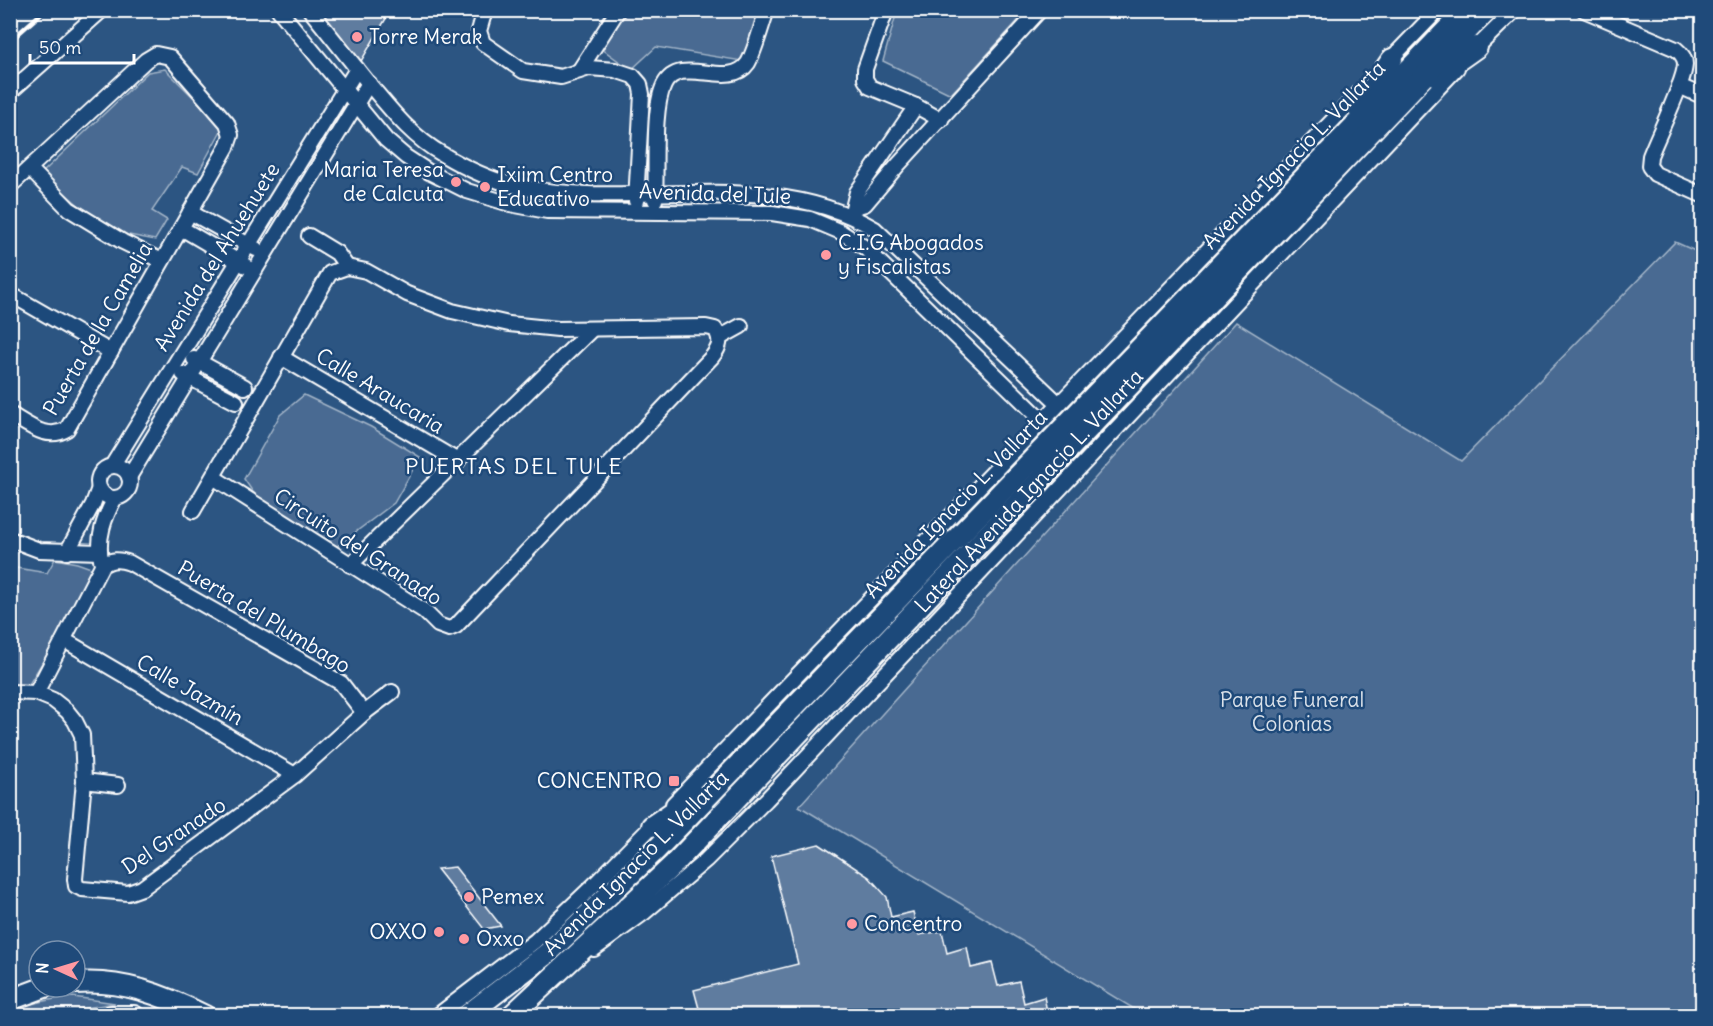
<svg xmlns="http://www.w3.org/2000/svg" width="1713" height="1026" font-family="Delius,sans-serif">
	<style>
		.green { fill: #486b92; stroke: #a4b5c8; stroke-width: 1.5 }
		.building { fill: #5e7c9f; stroke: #fff; stroke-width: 1.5 }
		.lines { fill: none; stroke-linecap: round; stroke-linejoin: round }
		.minor-casing { stroke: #fff; stroke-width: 18 }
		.highway-casing { stroke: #fff; stroke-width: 24 }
		.minor { stroke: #1f4a7a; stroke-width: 14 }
		.highway { stroke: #1f4a7a; stroke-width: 20 }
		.rail { stroke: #fff; stroke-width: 4.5 }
		.poi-dot { fill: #ff9aa2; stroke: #1f4a7a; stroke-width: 2 }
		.labels { text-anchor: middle; stroke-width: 5; stroke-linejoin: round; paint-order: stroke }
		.poi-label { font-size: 21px; fill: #fff; stroke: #1f4a7a; text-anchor: start }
		.street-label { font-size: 21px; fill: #fff; stroke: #1f4a7a }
		.park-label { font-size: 21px; fill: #dae1e9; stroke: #1f4a7a }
		.neighbourhood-label { font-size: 22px; letter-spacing: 1.5px; fill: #fff; stroke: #1f4a7a }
	</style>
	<rect width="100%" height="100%" fill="#2c5582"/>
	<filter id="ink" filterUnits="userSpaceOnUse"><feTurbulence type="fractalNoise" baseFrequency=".0167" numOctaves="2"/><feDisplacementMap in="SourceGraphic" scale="12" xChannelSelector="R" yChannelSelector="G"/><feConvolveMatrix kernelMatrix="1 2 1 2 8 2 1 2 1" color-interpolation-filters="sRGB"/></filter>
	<g filter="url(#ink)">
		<g class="green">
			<path d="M 621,11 L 761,11 L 742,61 L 656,47 L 631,70 L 598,46 Z"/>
			<path d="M 897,11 L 897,10 L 1027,11 L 951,94 L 883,61 Z"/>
			<path d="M 165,69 L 223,127 L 198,173 L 182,167 L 152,211 L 167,220 L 155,240 L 108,231 L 42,173 L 148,72 Z"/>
			<path d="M 1675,242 L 1702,254 L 1702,1015 L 1144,1015 L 799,806 L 1236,322 L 1461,461 Z"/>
			<path d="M 304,395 L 371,427 L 420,457 L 394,503 L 337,546 L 259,501 L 244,479 L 280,415 Z"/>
			<path d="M 55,559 L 77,563 L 91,568 L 91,582 L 28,686 L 11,685 L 10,567 L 47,573 Z"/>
			<path d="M 73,997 L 115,1003 L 81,1009 L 67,1015 L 11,1015 L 11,1012 C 30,1002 52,999 73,997 Z"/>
		</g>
		<g class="building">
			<path d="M 317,10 L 391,10 L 360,63 Z"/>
			<path d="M 819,844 L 869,877 L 887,897 L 891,917 L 913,912 L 919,935 L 942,931 L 947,953 L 967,947 L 971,968 L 992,963 L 998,986 L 1019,981 L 1024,1003 L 1044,997 L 1048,1016 L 701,1016 L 694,990 L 798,964 L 771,856 Z"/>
			<path d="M 455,867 L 501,926 L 484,929 L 437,869 Z"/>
		</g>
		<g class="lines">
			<g class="minor-casing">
				<g id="minor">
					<path d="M 279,10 L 386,140 L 406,157 L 429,172 L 467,191 L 510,204 L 547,211 L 772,213 L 810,219 L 841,232 L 864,247 L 1043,421"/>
					<path d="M 310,10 C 330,35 350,60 370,85 C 392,111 412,137 442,154 C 467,169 497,183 526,188 C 641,209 770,166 875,229 L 1059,404"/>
					<path d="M 487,10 L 483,17 L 479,31 L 483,43 L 523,71 L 561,77 L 589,68 L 615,70 L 633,76 L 640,84 L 642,94 L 636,201"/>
					<path d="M 886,10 L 865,69 L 865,79 L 870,87 L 916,106 L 941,120"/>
					<path d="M 1584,10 L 1676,49 C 1681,53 1685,57 1685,64 C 1685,81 1657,137 1650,156 L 1649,166 L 1655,174 L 1702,195"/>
					<path d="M 1472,52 L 1515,10"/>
					<path d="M 1385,65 L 1438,10"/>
					<path d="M 579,71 L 618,10"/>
					<path d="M 1679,86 L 1702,96"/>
					<path d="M 10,92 L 102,10"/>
					<path d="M 30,169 L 69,209 L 123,242 L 162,261"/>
					<path d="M 10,186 L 146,60 L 156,54 L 170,57 L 227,123 L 231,135 L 227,147 L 67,429 C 47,441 29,425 10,414"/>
					<path d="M 655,200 C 657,171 652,109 664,85 C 680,53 729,91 748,63 C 755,51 762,24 767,10"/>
					<path d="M 855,207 L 865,204 L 898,165 L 1040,10"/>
					<path d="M 190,212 L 256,249"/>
					<path d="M 852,212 L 857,192 L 916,106"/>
					<path d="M 181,228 L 246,266"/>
					<path d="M 309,236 L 337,253 L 347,267"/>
					<path d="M 10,294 L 111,352"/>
					<path d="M 721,337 L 741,326"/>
					<path d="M 281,357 L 458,461"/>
					<path d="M 194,359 L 245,387"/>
					<path d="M 183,374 L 236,402"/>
					<path d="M 112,466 L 357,69"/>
					<circle cx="114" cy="482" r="16"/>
					<path d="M 129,477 L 369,83"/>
					<path d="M 193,511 L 330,273 L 347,267 L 366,271 L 407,294 L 452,311 L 509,324 L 558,329 L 706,327 L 715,329 C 722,340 720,347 712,357 L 456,626 L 449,629 L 438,625 L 424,611 L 213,477"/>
					<path d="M 10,539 L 39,550 L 100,552"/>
					<path d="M 67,552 L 93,504 L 99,488"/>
					<path d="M 101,560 C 97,537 104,518 115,498"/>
					<path d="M 350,565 L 592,329"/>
					<path d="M 64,640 L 295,775"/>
					<path d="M 10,692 L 36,693 L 53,700 L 67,711 L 75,721 L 82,735 L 84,781 L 75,879 L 76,886 L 82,889 L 128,893 L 142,888 L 295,775 L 364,713 L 392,692"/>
					<path d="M 36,693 L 102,565 C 113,559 118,559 130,563 L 341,683 L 364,713"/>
					<path d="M 84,781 L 118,785"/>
					<path d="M 673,804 L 1364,88"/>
					<path d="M 594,949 L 645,912 L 706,860 L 766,800 L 1457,68"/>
					<path d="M 437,1016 L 535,941 L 595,884 L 658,820"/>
				</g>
			</g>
			<g class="highway-casing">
				<g id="highway">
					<path d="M 1436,76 L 1477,47"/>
					<path d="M 1358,109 L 1392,59"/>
					<path d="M 652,826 L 696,796"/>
					<path d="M 75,983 C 122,979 163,995 205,1016"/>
					<path d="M 10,1000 L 45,987"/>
					<path d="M 111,1016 L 134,1016"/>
					<path d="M 466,1016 L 549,952 L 655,851 L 1466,10"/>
					<path d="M 511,1016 L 674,864 L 1487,10"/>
				</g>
			</g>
			<use href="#minor" class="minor"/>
			<use href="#highway" class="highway"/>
			<path class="rail" d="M 10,41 L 45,10"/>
		</g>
	</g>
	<g class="poi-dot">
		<circle cx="357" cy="37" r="6"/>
		<circle cx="456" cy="182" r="6"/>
		<circle cx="485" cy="187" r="6"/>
		<circle cx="826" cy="255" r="6"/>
		<rect x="668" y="775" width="12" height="12" rx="3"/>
		<circle cx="469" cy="897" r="6"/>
		<circle cx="852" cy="924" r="6"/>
		<circle cx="439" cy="932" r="6"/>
		<circle cx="464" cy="939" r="6"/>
	</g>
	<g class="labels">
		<g class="poi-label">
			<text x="369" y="44">Torre Merak</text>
			<text x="444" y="177" text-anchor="end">Maria Teresa<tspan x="444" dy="24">de Calcuta</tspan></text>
			<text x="497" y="182">Ixiim Centro<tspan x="497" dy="24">Educativo</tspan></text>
			<text x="838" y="250">C.I.G Abogados<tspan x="838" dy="24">y Fiscalistas</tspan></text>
			<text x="662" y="788" text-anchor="end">CONCENTRO</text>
			<text x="481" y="904">Pemex</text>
			<text x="864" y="931">Concentro</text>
			<text x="427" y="939" text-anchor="end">OXXO</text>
			<text x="476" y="946">Oxxo</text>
		</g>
		<g class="street-label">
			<text transform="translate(1294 155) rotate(-46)" y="7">Avenida Ignacio L. Vallarta</text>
			<text transform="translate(715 194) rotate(2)" y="7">Avenida del Tule</text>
			<text transform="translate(217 257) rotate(-58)" y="7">Avenida del Ahuehuete</text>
			<text transform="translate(98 329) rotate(-60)" y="7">Puerta de la Camelia</text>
			<text transform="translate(380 391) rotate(31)" y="7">Calle Araucaria</text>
			<text transform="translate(1029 491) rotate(-47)" y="7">Lateral Avenida Ignacio L. Vallarta</text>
			<text transform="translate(956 504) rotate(-46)" y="7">Avenida Ignacio L. Vallarta</text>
			<text transform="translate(358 547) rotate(33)" y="7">Circuito del Granado</text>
			<text transform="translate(264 617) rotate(31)" y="7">Puerta del Plumbago</text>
			<text transform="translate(190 690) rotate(30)" y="7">Calle Jazmín</text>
			<text transform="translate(174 836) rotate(-34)" y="7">Del Granado</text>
			<text transform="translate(636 863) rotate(-45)" y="7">Avenida Ignacio L. Vallarta</text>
		</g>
		<g class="park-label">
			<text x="1292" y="707">Parque Funeral<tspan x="1292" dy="24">Colonias</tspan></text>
		</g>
		<g class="neighbourhood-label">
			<text x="514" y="474">PUERTAS DEL TULE</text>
		</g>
	</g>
	<rect width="1713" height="1026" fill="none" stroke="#1f4a7a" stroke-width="36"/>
	<rect x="18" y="18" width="1677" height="990" fill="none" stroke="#fff" stroke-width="2" filter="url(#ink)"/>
	<g transform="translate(57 969) rotate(274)"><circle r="28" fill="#1f4a7a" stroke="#7992af" stroke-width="1.5"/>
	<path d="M0-4.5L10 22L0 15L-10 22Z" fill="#ff9aa2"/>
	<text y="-9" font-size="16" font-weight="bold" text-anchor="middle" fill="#ffffff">N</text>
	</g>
	<path d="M30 54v9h104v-9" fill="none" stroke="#ffffff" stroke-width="3"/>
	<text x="39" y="54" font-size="18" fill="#ffffff" stroke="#1f4a7a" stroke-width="4.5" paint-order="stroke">50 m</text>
</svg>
